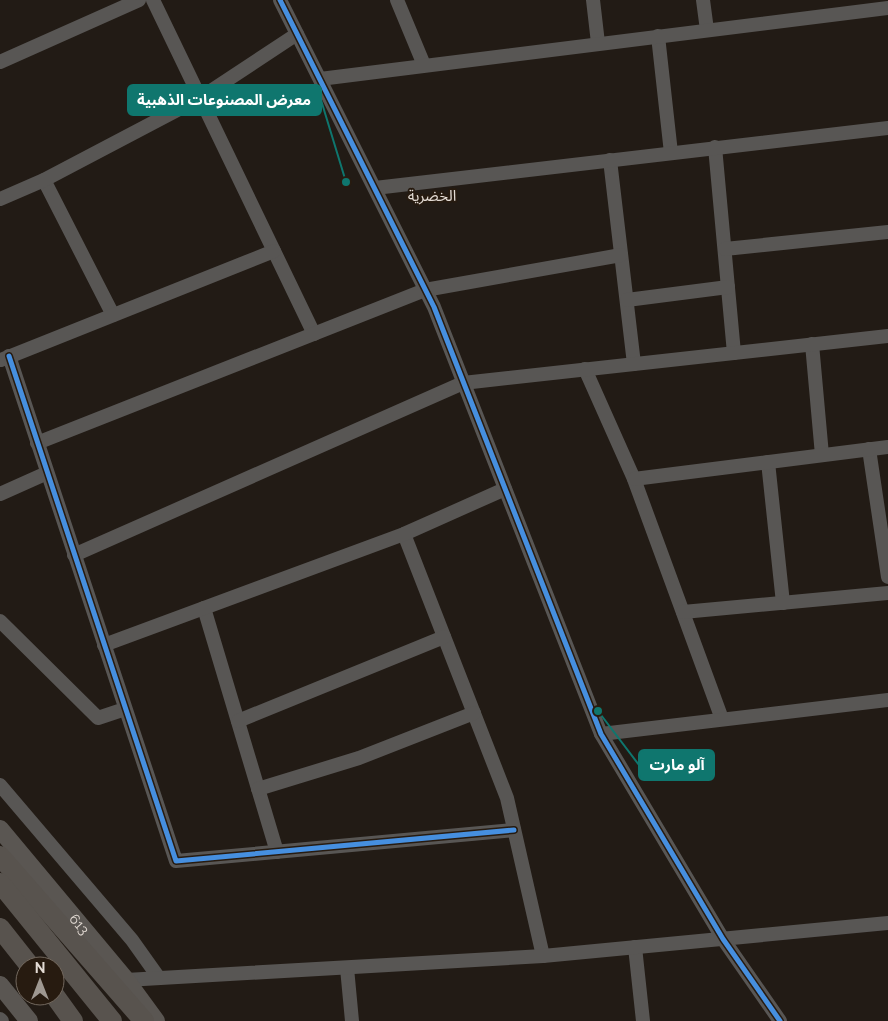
<svg xmlns="http://www.w3.org/2000/svg" width="888" height="1021" font-family="Raleway,'Noto Sans Arabic',sans-serif">
	<style>
		.lines { fill: none; stroke-linecap: round; stroke-linejoin: round }
		.minor { stroke: #585654; stroke-width: 14 }
		.major { stroke: #5a5652; stroke-width: 18 }
		.highway { stroke: #58534e; stroke-width: 20 }
		.cycleway-casing { stroke: #271b10; stroke-width: 8 }
		.cycleway { stroke: #468fdf; stroke-width: 5 }
		.labels { text-anchor: middle; stroke-width: 4; stroke-linejoin: round; paint-order: stroke }
		.street-label { font-size: 14px; fill: #e3dbd4; stroke: #271b10 }
		.neighbourhood-label { font-size: 15px; fill: #e3dbd4; stroke: #271b10 }
		.leader { fill: none; stroke: #0f766e; stroke-width: 2 }
		.callout-dot { fill: #0f766e; stroke: #271b10; stroke-width: 2 }
		.callout { fill: #0f766e; stroke: #0f766e; stroke-width: 2 }
		.callout-label { font-size: 15px; text-anchor: middle; font-weight: bold; fill: #fff }
	</style>
	<rect width="100%" height="100%" fill="#221b15"/>
	<g class="lines">
		<g class="minor">
			<path d="M 153,0 L 314,334"/>
			<path d="M 280,0 L 434,307 L 601,734 L 723,939 L 780,1021"/>
			<path d="M 397,0 L 424,65"/>
			<path d="M 593,0 L 598,43"/>
			<path d="M 703,0 L 707,30"/>
			<path d="M 658,36 L 671,153"/>
			<path d="M 0,62 L 139,0"/>
			<path d="M 320,79 L 888,8"/>
			<path d="M 715,147 L 734,353"/>
			<path d="M 610,160 L 634,364"/>
			<path d="M 44,180 L 113,315"/>
			<path d="M 375,188 L 888,128"/>
			<path d="M 0,199 L 44,180 L 200,98 L 297,34"/>
			<path d="M 725,249 L 888,232"/>
			<path d="M 627,300 L 728,287"/>
			<path d="M 812,344 L 822,455"/>
			<path d="M 9,356 L 176,861 L 514,830"/>
			<path d="M 1,360 L 274,251"/>
			<path d="M 585,369 L 634,479 L 722,719"/>
			<path d="M 37,443 L 425,290 L 621,255"/>
			<path d="M 869,449 L 888,577"/>
			<path d="M 768,462 L 783,603"/>
			<path d="M 634,479 L 888,447"/>
			<path d="M 0,494 L 47,473"/>
			<path d="M 404,534 L 507,798 L 543,956"/>
			<path d="M 74,555 L 463,383 L 888,336"/>
			<path d="M 204,608 L 277,852"/>
			<path d="M 683,612 L 888,593"/>
			<path d="M 0,621 L 98,718 L 125,709"/>
			<path d="M 104,645 L 404,534 L 505,489"/>
			<path d="M 238,721 L 444,637"/>
			<path d="M 601,734 L 888,700"/>
			<path d="M 0,785 L 132,940 L 159,978"/>
			<path d="M 258,789 L 359,758 L 474,713"/>
			<path d="M 635,947 L 643,1021"/>
			<path d="M 347,968 L 352,1021"/>
			<path d="M 126,980 L 543,956 L 888,923"/>
			<path d="M 0,1019 L 2,1021"/>
		</g>
		<g class="major">
			<path id="s1" d="M 0,829 L 126,980 L 156,1021"/>
			<path d="M 0,985 L 29,1021"/>
		</g>
		<g class="highway">
			<path d="M 0,856 L 144,1021"/>
			<path d="M 0,883 L 112,1021"/>
			<path d="M 0,928 L 30,966"/>
			<path d="M 55,996 L 73,1021"/>
		</g>
		<g class="cycleway-casing">
			<g id="cycleway">
				<path d="M 280,0 L 434,307 L 601,734 L 723,939 L 780,1021"/>
				<path d="M 9,356 L 176,861 L 514,830"/>
			</g>
		</g>
		<use href="#cycleway" class="cycleway"/>
	</g>
	<g class="labels">
		<g class="street-label">
			<text dy="5" stroke="none"><textPath href="#s1" startOffset="124">613</textPath></text>
		</g>
		<g class="neighbourhood-label">
			<text x="432" y="201">الخضرية</text>
		</g>
	</g>
	<path class="leader" d="M346 182L321 100M598 711L639 765"/>
	<g class="callout-dot">
		<circle cx="346" cy="182" r="5"/>
		<circle cx="598" cy="711" r="5"/>
	</g>
	<g class="callout">
		<rect x="128" y="85" width="193" height="30" rx="5"/>
		<rect x="639" y="750" width="75" height="30" rx="5"/>
	</g>
	<g class="callout-label">
		<text x="224" y="105">معرض المصنوعات الذهبية</text>
		<text x="677" y="770">آلو مارت</text>
	</g>
	<g transform="translate(40 981)"><circle r="24" fill="#271b10" stroke="#72685e"/>
	<path d="M0-4L9 19L0 12L-9 19Z" fill="#9f9891"/>
	<text y="-8" font-size="14" font-weight="bold" text-anchor="middle" fill="#e3dbd4">N</text>
	</g>
</svg>
